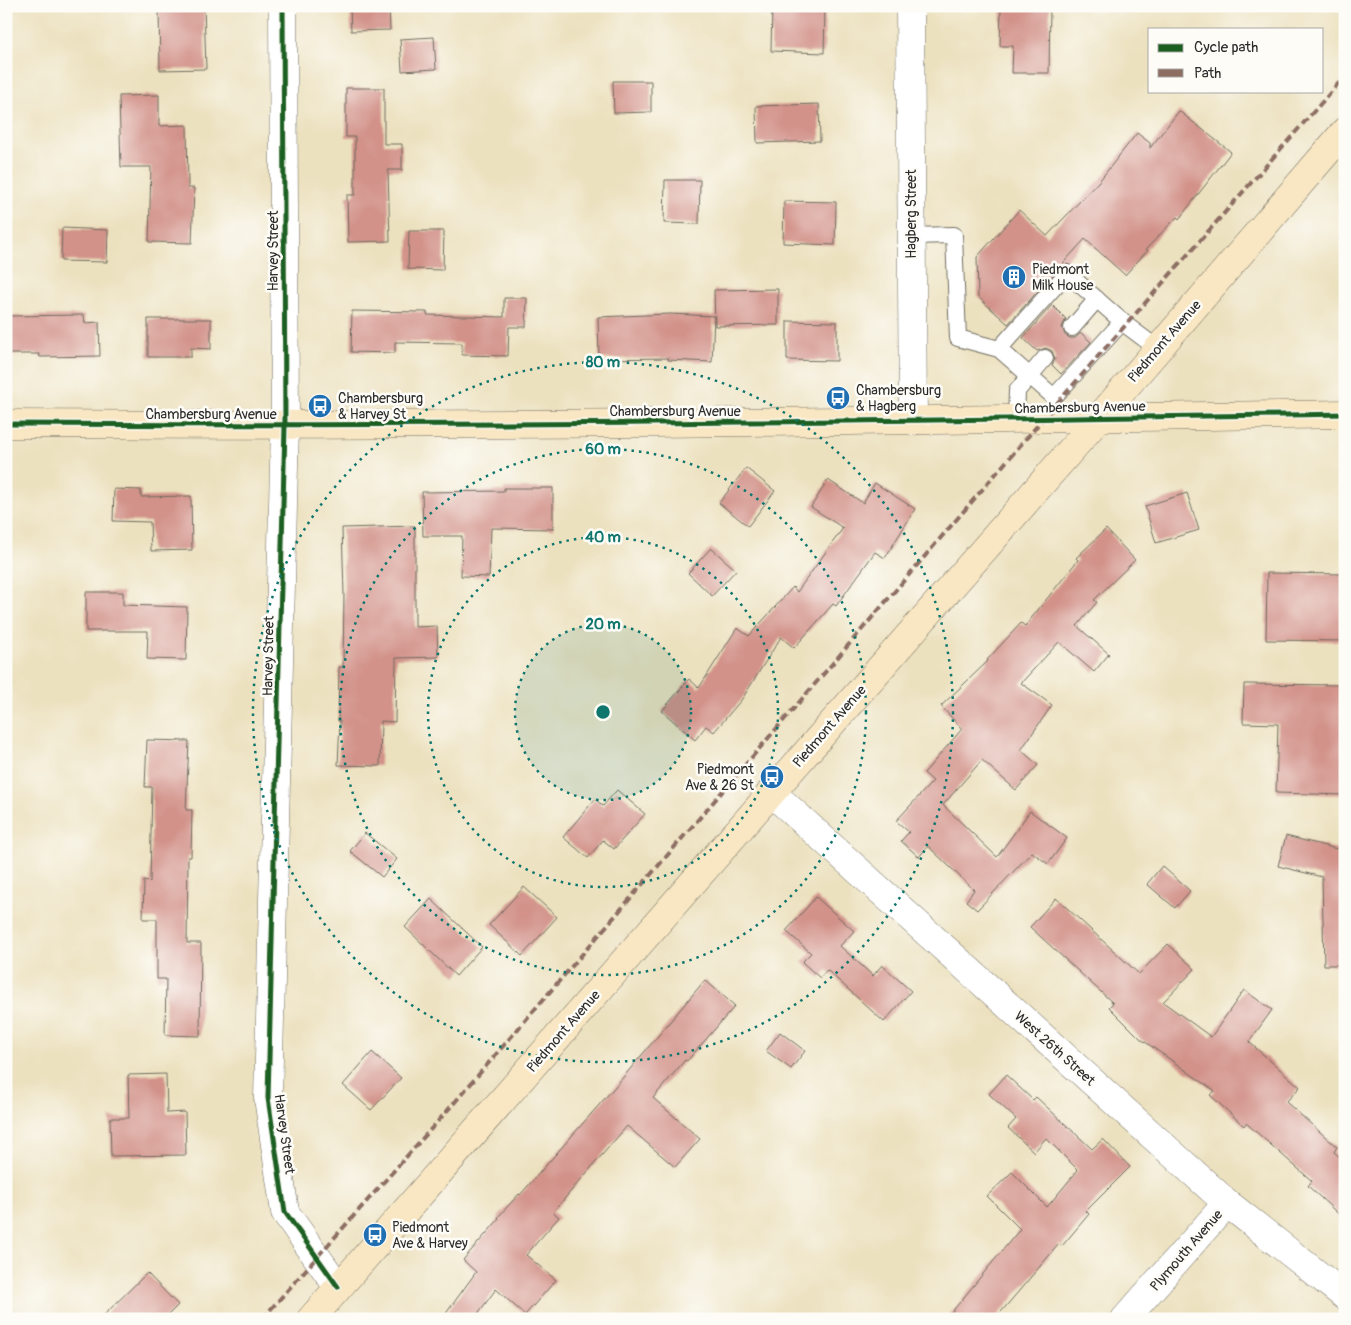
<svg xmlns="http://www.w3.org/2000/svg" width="1351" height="1325" font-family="Pangolin,sans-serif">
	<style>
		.building { fill: #d29289 }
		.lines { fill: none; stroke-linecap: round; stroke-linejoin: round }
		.lane-casing { stroke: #6f6b5f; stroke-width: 18 }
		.street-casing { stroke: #6f6b5f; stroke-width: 29 }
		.secondary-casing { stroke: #6f6b5f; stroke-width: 29 }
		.lane { stroke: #fff; stroke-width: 16 }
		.street { stroke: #fff; stroke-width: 28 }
		.secondary { stroke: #f9e7c3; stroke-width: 28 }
		.quiet { stroke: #8d6e63; stroke-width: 4; stroke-dasharray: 8 4; stroke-linecap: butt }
		.cycleway-casing { stroke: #fdfcf7; stroke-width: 8 }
		.cycleway { stroke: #1b5e20; stroke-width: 5 }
		.ring { fill: none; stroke: #0f766e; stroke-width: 2.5; stroke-dasharray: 2.5 5 }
		.labels { text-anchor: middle; stroke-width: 5; stroke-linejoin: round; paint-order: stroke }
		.street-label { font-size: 14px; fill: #2b2b2b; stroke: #fdfcf7 }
		.poi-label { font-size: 14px; fill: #2b2b2b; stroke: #fdfcf7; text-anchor: start }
		.centre { fill: #0f766e; stroke: #fdfcf7; stroke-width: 2.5 }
		.ring-label { font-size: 15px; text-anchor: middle; font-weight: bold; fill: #0f766e; stroke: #fdfcf7; stroke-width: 5; stroke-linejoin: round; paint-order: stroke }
	</style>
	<rect width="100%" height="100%" fill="#fdfcf7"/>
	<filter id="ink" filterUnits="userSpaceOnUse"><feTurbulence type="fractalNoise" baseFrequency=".02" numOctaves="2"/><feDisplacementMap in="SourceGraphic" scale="10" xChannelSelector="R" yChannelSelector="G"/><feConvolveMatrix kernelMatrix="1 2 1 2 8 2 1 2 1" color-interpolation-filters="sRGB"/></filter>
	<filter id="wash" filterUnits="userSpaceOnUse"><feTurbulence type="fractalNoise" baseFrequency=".0096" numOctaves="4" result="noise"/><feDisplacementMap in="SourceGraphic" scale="20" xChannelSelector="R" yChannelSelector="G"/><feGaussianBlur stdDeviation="1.12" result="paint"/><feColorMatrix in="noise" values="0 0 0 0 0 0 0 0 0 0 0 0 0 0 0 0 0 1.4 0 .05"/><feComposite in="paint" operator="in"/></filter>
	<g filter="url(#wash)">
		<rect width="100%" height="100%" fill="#ece1bf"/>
		<g id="blocks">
			<g class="building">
				<path d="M 173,6 L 204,6 L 206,69 L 160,70 L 159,9 L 173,9 Z"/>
				<path d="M 350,6 L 389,6 L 390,30 L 351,31 Z"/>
				<path d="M 1001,6 L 1050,6 L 1049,73 L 1012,73 L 1013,46 L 1000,46 Z"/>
				<path d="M 772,8 L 825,10 L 824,53 L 771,51 Z"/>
				<path d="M 434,37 L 436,69 L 402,71 L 400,39 Z"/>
				<path d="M 613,81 L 651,81 L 651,112 L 614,113 Z"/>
				<path d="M 346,88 L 384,88 L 384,144 L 402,144 L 402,170 L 388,170 L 390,241 L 348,242 L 347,195 L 355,195 L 355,137 L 346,137 Z"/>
				<path d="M 159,95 L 159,126 L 187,125 L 188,188 L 194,188 L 192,243 L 149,242 L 151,167 L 121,167 L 119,96 Z"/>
				<path d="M 819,104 L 820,141 L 757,143 L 756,106 Z"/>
				<path d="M 1179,111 L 1231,152 L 1179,219 L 1177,217 L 1146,249 L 1148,250 L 1125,275 L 1085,239 L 1008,324 L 978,297 L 977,257 L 1019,210 L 1047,236 L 1100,180 L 1137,133 L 1150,143 L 1150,148 Z"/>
				<path d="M 665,180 L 700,180 L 699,224 L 664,223 Z"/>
				<path d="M 784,201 L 836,202 L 835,245 L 783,243 Z"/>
				<path d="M 62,228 L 108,230 L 107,262 L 61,261 Z"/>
				<path d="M 409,231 L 444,231 L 443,270 L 408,269 Z"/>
				<path d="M 778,289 L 778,325 L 715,326 L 714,290 Z"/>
				<path d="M 504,298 L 527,298 L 526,327 L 509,327 L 508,356 L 462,355 L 462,343 L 395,342 L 395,353 L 351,352 L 352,311 L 427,312 L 427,315 L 504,317 Z"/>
				<path d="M 1052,305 L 1066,319 L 1062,327 L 1065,335 L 1070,338 L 1075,338 L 1081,333 L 1091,342 L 1061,374 L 1052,365 L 1055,359 L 1052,351 L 1046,348 L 1037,351 L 1023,338 Z"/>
				<path d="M 670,314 L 714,316 L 712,362 L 668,360 L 669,358 L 599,359 L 598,317 Z"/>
				<path d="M 84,315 L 85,323 L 99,322 L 100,356 L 40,357 L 39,354 L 6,354 L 6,316 Z"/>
				<path d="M 148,319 L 211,319 L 211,349 L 191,348 L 191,357 L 148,357 Z"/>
				<path d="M 787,321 L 837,322 L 837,361 L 787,360 Z"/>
				<path d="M 746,468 L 775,491 L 748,526 L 719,503 Z"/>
				<path d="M 828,480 L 863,503 L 875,483 L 915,509 L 885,558 L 875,552 L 836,606 L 833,604 L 794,648 L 781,637 L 742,699 L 714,732 L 706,726 L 695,740 L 662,711 L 689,679 L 699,688 L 737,628 L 749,636 L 793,587 L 797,592 L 843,528 L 811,507 Z"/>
				<path d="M 504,488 L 553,488 L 553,529 L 491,528 L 489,577 L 461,576 L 462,536 L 423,536 L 422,492 L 504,491 Z"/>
				<path d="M 114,489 L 141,490 L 141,497 L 191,496 L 192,550 L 151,551 L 150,522 L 113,521 Z"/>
				<path d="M 1187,493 L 1199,530 L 1156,543 L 1145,506 Z"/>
				<path d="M 415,526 L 415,627 L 437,626 L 438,657 L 396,658 L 395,722 L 381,721 L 380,766 L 338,765 L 340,721 L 338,721 L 339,667 L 343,667 L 344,593 L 342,528 Z"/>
				<path d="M 1106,529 L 1135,560 L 1094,600 L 1097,602 L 1077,626 L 1109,654 L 1094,672 L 1059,642 L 1021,683 L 1052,705 L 1021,750 L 1038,765 L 1016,790 L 982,760 L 943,805 L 997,857 L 1030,811 L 1067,838 L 1048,864 L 1032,852 L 977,910 L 966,901 L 974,890 L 928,846 L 919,857 L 901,841 L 909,832 L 896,821 L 933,781 L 924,773 L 962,729 L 941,706 L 988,661 L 987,660 L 1021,623 L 1025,626 L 1078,560 L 1076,558 Z"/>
				<path d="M 711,548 L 736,570 L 712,596 L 688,573 Z"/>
				<path d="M 1267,573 L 1345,574 L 1345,641 L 1266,640 Z"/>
				<path d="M 86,592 L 123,592 L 123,605 L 187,607 L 186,660 L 147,659 L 148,631 L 86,631 Z"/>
				<path d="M 1244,684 L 1345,685 L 1345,795 L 1276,793 L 1278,724 L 1243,723 Z"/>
				<path d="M 147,740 L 189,741 L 186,810 L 192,810 L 191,857 L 188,857 L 187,943 L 201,943 L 200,1036 L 165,1035 L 166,979 L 157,979 L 157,919 L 143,919 L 144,881 L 150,882 L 152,787 L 145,787 Z"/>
				<path d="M 617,790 L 645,814 L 614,849 L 603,840 L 588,858 L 563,837 L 595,799 L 603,806 Z"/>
				<path d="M 365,833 L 397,859 L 382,877 L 350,851 Z"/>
				<path d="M 1286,836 L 1345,851 L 1345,965 L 1324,965 L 1322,877 L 1278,866 Z"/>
				<path d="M 1162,866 L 1190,891 L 1175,908 L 1147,884 Z"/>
				<path d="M 524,887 L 557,917 L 522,956 L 489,925 Z"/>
				<path d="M 816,897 L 854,931 L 840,946 L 873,976 L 882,965 L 911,991 L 884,1022 L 827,970 L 820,978 L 802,962 L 811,953 L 786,931 Z"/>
				<path d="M 1056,898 L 1139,974 L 1168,944 L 1195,969 L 1163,1002 L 1211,1037 L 1244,990 L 1272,1010 L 1249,1042 L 1300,1087 L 1286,1102 L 1337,1147 L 1334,1152 L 1345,1162 L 1345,1220 L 1308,1186 L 1312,1181 L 1246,1123 L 1244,1126 L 1210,1095 L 1215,1091 L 1141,1039 L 1109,1007 L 1113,1003 L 1030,927 Z"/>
				<path d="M 431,899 L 482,947 L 456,976 L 405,927 Z"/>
				<path d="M 705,980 L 735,1006 L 687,1061 L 685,1060 L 653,1098 L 700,1139 L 675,1167 L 627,1126 L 553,1212 L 559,1217 L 526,1255 L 556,1280 L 525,1315 L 496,1289 L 474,1319 L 442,1319 L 476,1272 L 463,1260 L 499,1219 L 498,1217 L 519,1194 L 520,1195 L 620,1081 Z"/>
				<path d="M 780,1032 L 805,1051 L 791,1069 L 766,1051 Z"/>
				<path d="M 372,1052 L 401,1078 L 371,1110 L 343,1085 Z"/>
				<path d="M 166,1074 L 167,1113 L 185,1112 L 186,1155 L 111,1156 L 110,1118 L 129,1118 L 128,1075 Z"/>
				<path d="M 1006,1075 L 1033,1100 L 1036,1097 L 1092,1149 L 1103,1139 L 1130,1167 L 1086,1211 L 1089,1214 L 1062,1246 L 1059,1244 L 995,1319 L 946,1319 L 1020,1229 L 987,1196 L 1012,1172 L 1047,1207 L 1078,1170 L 1046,1138 L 1034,1152 L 1008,1128 L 1016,1119 L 989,1094 Z"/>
				<path d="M 147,1273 L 178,1305 L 164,1319 L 100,1319 Z"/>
			</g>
		</g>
	</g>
	<g filter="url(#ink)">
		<use href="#blocks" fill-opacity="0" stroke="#6f6b5f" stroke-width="1"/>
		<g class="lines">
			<g class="lane-casing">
				<g id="lane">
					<path d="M 910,236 L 954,235 L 958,338 L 999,349 L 1054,397 L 1123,321"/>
					<path d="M 1072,328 L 1097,299"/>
					<path d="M 999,349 L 1067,273 L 1126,325 L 1158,349"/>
					<path d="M 1016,419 L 1017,391 L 1045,358"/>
				</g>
			</g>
			<g class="street-casing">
				<g id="street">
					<path d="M 283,6 L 285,426 L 268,1098 L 285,1212 L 338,1287"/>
					<path d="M 910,6 L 913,421"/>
					<path d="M 771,792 L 1227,1203 L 1345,1296"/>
					<path d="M 1125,1319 L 1227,1203"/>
				</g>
			</g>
			<g class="secondary-casing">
				<g id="secondary">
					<path d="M 6,424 C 452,427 899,421 1345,414"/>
					<path d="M 311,1319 L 1099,418 L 1345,131"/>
				</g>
			</g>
			<use href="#lane" class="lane"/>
			<use href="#street" class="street"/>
			<use href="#secondary" class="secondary"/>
			<path class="quiet" d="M 262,1319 L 455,1102 L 1043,419 L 1345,76"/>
			<g class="cycleway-casing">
				<g id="cycleway">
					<path d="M 283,6 L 285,426 L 268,1098 L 285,1212 L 338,1287"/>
					<path d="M 6,424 C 452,427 899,421 1345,414"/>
				</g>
			</g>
			<use href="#cycleway" class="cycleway"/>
		</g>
	</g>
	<circle cx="603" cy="712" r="88" fill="#0f766e" fill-opacity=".12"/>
	<g class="ring">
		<circle cx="603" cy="712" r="88"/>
		<circle cx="603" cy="712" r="175"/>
		<circle cx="603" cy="712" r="263"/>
		<circle cx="603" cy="712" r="350"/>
	</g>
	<defs>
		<g id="building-disc" transform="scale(1.25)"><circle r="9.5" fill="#1f6fb2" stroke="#fdfcf7"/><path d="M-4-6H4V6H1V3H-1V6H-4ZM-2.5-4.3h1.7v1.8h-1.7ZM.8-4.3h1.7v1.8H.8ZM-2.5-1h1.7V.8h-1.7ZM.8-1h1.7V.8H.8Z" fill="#fff"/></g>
		<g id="bus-disc" transform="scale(1.25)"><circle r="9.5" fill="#1f6fb2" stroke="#fdfcf7"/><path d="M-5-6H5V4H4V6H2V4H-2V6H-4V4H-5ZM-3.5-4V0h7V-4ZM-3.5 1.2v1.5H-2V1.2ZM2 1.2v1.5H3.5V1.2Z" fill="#fff"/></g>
	</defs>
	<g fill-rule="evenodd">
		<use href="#building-disc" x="1014" y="277"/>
		<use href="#bus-disc" x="838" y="398"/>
		<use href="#bus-disc" x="320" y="406"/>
		<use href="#bus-disc" x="772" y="777"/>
		<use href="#bus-disc" x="375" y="1235"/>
	</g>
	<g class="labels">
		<g class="street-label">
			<text transform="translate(911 214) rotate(-90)" y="5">Hagberg Street</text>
			<text transform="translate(273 251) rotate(-90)" y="5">Harvey Street</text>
			<text transform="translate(1164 341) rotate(-49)" y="5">Piedmont Avenue</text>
			<text transform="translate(1080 407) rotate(-1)" y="5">Chambersburg Avenue</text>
			<text x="675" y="416">Chambersburg Avenue</text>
			<text x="211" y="419">Chambersburg Avenue</text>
			<text transform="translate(268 656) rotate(-89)" y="5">Harvey Street</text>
			<text transform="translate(829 726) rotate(-49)" y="5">Piedmont Avenue</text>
			<text transform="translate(563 1031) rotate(-49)" y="5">Piedmont Avenue</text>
			<text transform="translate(1055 1048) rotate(42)" y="5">West 26th Street</text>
			<text transform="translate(285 1134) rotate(82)" y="5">Harvey Street</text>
			<text transform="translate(1186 1250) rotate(-49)" y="5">Plymouth Avenue</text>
		</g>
		<g class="poi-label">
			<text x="1032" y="274">Piedmont<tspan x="1032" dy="16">Milk House</tspan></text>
			<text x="856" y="395">Chambersburg<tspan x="856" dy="16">&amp; Hagberg</tspan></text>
			<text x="338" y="403">Chambersburg<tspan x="338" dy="16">&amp; Harvey St</tspan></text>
			<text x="754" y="774" text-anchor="end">Piedmont<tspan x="754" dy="16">Ave &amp; 26 St</tspan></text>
			<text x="392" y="1232">Piedmont<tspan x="392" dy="16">Ave &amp; Harvey</tspan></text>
		</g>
	</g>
	<circle cx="603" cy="712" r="8" class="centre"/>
	<g class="ring-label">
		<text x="603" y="367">80 m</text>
		<text x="603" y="454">60 m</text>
		<text x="603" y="542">40 m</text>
		<text x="603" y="629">20 m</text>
	</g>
	<rect width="1351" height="1325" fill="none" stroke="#fdfcf7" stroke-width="25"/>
	<rect x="1148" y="28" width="175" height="65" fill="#fdfcf7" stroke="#a9a8a5"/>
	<rect x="1158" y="44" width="25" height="8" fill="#1b5e20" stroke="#a9a8a5"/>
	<text x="1194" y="52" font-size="15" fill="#2b2b2b">Cycle path</text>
	<rect x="1158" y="69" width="25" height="8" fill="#8d6e63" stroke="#a9a8a5"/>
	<text x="1194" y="78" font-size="15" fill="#2b2b2b">Path</text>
</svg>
